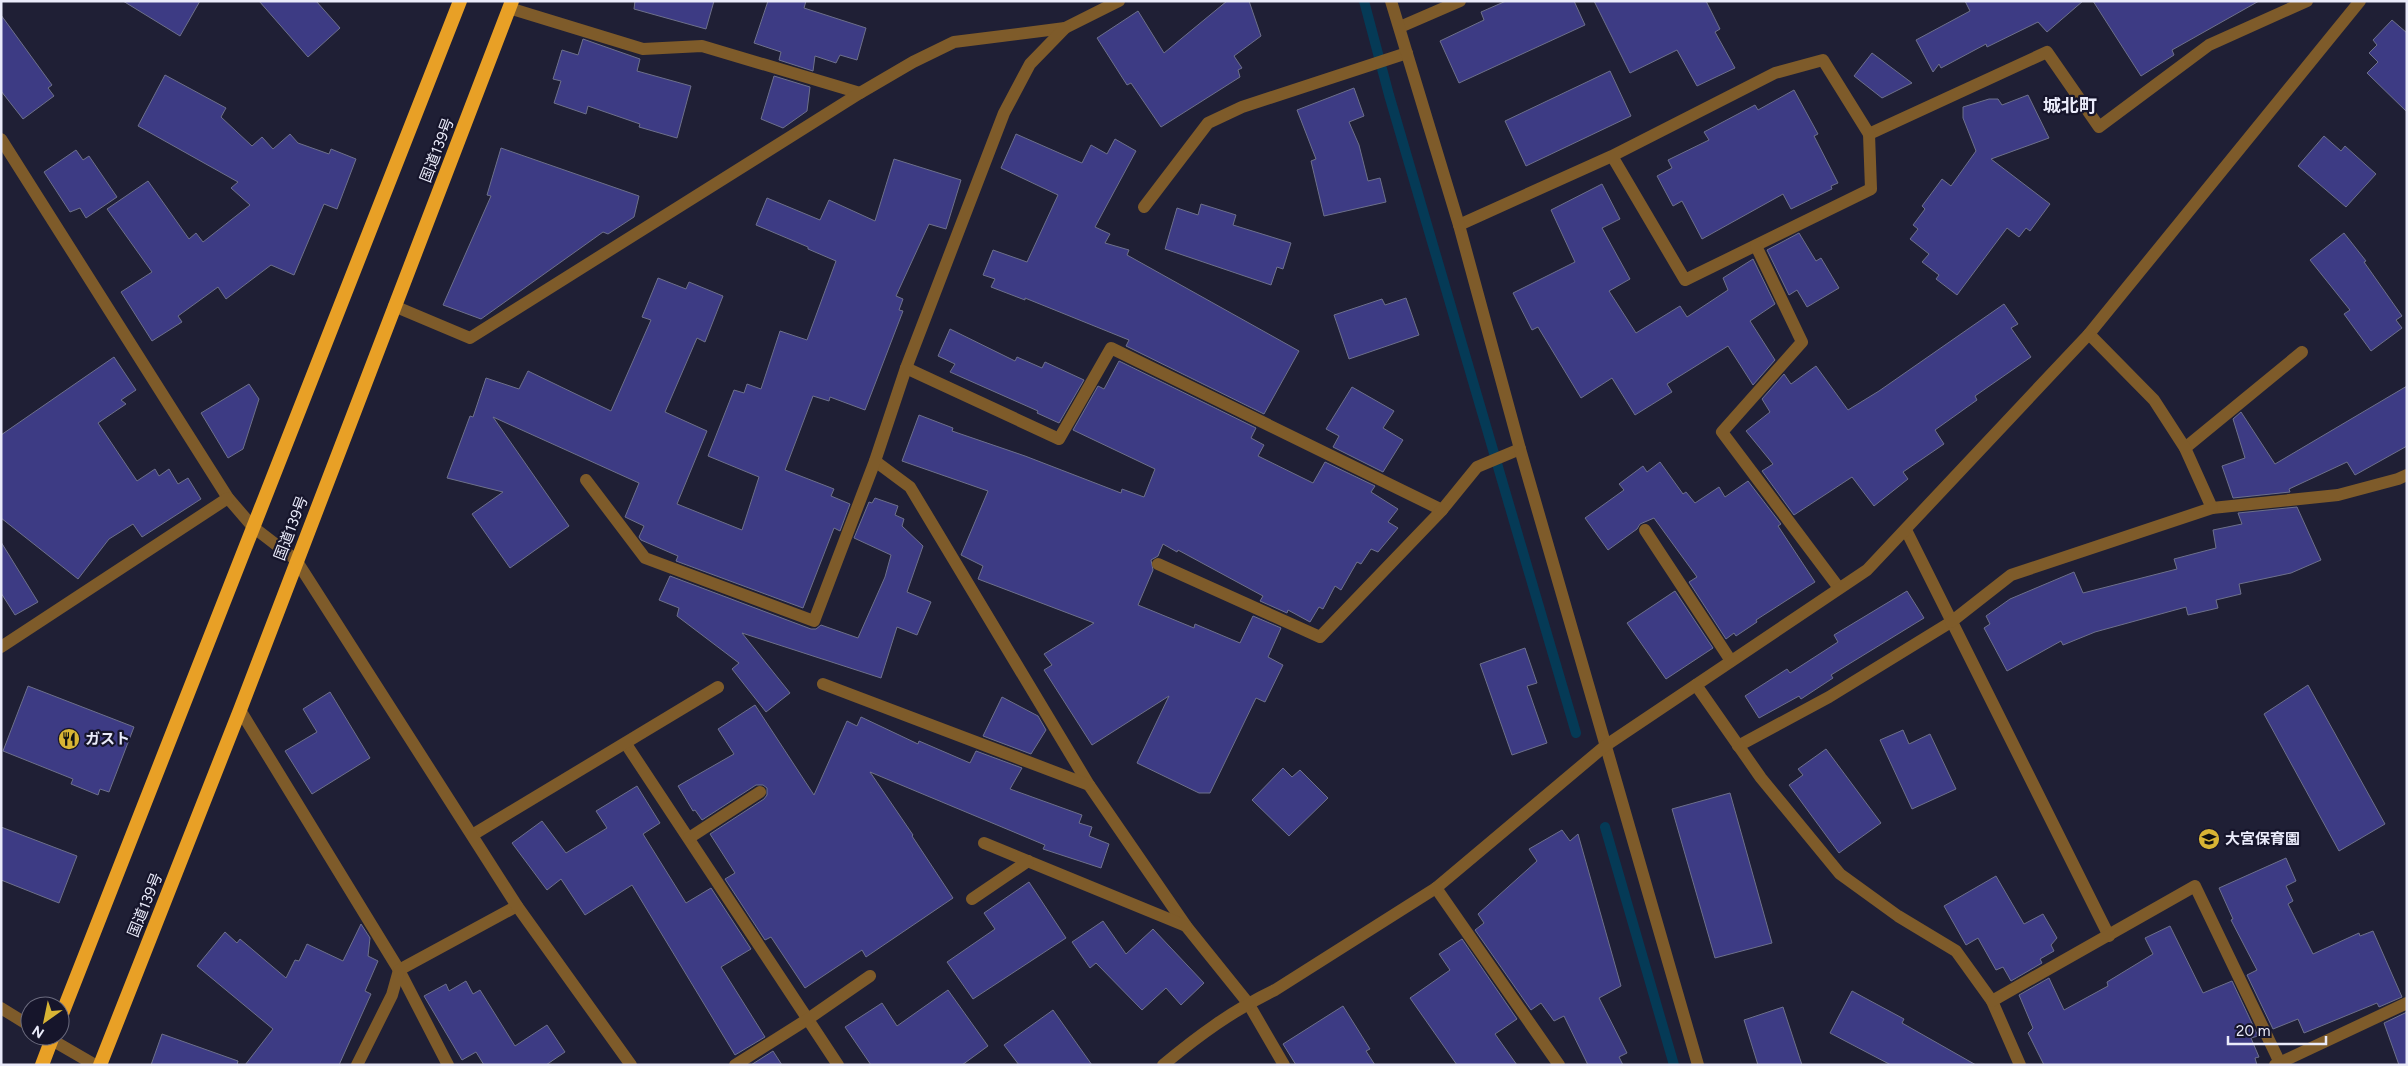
<svg xmlns="http://www.w3.org/2000/svg" width="2408" height="1066" font-family="Figtree,'Noto Sans JP',sans-serif">
	<style>
		.lines { fill: none; stroke-linecap: round; stroke-linejoin: round }
		.stream { stroke: #053a56; stroke-width: 10 }
		.building { fill: #3d3b84; stroke: #6d708b }
		.service { stroke: #7e5b2a; stroke-width: 12 }
		.minor { stroke: #7e5b2a; stroke-width: 12 }
		.tertiary { stroke: #7e5b2a; stroke-width: 12 }
		.trunk { stroke: #e8a026; stroke-width: 14 }
		.labels { text-anchor: middle; stroke-width: 4.5; stroke-linejoin: round; paint-order: stroke }
		.street-label { font-size: 15px; fill: #eaebfa; stroke: #16152b }
		.poi-label { font-size: 15px; font-weight: bold; fill: #eaebfa; stroke: #16152b; text-anchor: start }
		.quarter-label { font-size: 18px; font-weight: bold; fill: #eaebfa; stroke: #16152b }
	</style>
	<rect width="100%" height="100%" fill="#1f1f35"/>
	<g class="lines">
		<g class="stream">
			<path d="M 1364,1 L 1389,95 L 1576,733"/>
			<path d="M 1605,827 L 1674,1065"/>
		</g>
	</g>
	<g class="building">
		<path d="M 123,1 L 200,1 L 180,36 Z"/>
		<path d="M 259,1 L 316,1 L 340,28 L 308,57 Z"/>
		<path d="M 635,1 L 714,1 L 706,29 L 634,9 Z"/>
		<path d="M 768,1 L 806,1 L 804,8 L 866,28 L 857,60 L 840,55 L 836,63 L 815,56 L 813,71 L 779,60 L 781,52 L 754,43 Z"/>
		<path d="M 1227,1 L 1249,1 L 1261,36 L 1234,56 L 1242,68 L 1238,70 L 1240,77 L 1161,127 L 1131,83 L 1127,85 L 1097,38 L 1138,11 L 1164,53 Z"/>
		<path d="M 1506,1 L 1574,1 L 1585,25 L 1459,83 L 1440,41 L 1484,20 L 1481,12 Z"/>
		<path d="M 1594,1 L 1706,1 L 1720,29 L 1715,32 L 1735,68 L 1697,86 L 1677,50 L 1630,73 Z"/>
		<path d="M 1965,1 L 2083,1 L 2047,32 L 2038,22 L 1987,47 L 1986,44 L 1941,68 L 1939,64 L 1933,72 L 1916,40 L 1970,11 Z"/>
		<path d="M 2093,1 L 2259,1 L 2172,50 L 2174,55 L 2141,76 Z"/>
		<path d="M 1,15 L 52,85 L 48,88 L 54,96 L 23,119 L 1,91 Z"/>
		<path d="M 2392,20 L 2407,33 L 2407,112 L 2367,73 L 2378,62 L 2369,53 L 2377,45 L 2373,40 Z"/>
		<path d="M 583,39 L 640,59 L 637,71 L 691,86 L 677,138 L 639,127 L 640,124 L 588,106 L 586,114 L 554,103 L 561,81 L 553,79 L 562,50 L 578,55 Z"/>
		<path d="M 1872,53 L 1912,83 L 1882,98 L 1854,76 Z"/>
		<path d="M 1610,71 L 1631,116 L 1526,166 L 1505,121 Z"/>
		<path d="M 165,75 L 226,108 L 221,117 L 252,146 L 262,137 L 273,149 L 290,134 L 298,143 L 329,154 L 331,149 L 356,159 L 337,209 L 324,204 L 294,275 L 271,265 L 226,299 L 218,287 L 178,316 L 182,322 L 152,341 L 121,292 L 152,272 L 107,209 L 148,181 L 189,239 L 196,233 L 203,242 L 250,205 L 231,188 L 238,182 L 138,126 Z"/>
		<path d="M 774,76 L 810,87 L 807,111 L 783,128 L 761,119 Z"/>
		<path d="M 1354,88 L 1364,116 L 1349,122 L 1359,145 L 1368,181 L 1380,178 L 1386,202 L 1324,216 L 1311,161 L 1316,159 L 1297,110 Z"/>
		<path d="M 1794,90 L 1818,134 L 1814,136 L 1838,183 L 1831,186 L 1832,189 L 1791,209 L 1783,194 L 1702,239 L 1682,201 L 1673,206 L 1657,176 L 1672,168 L 1668,160 L 1709,140 L 1704,132 L 1755,105 L 1758,110 Z"/>
		<path d="M 2028,95 L 2049,138 L 1991,159 L 2050,204 L 2030,231 L 2026,228 L 2019,237 L 2007,228 L 1957,295 L 1936,279 L 1939,275 L 1922,262 L 1929,254 L 1910,239 L 1918,229 L 1913,225 L 1925,209 L 1922,206 L 1942,179 L 1951,186 L 1976,151 L 1963,118 L 1963,107 L 1989,99 L 1998,99 L 2002,105 Z"/>
		<path d="M 1016,134 L 1082,163 L 1091,145 L 1107,154 L 1115,139 L 1136,151 L 1095,227 L 1110,234 L 1105,243 L 1129,250 L 1127,255 L 1299,351 L 1264,414 L 1126,346 L 1129,340 L 1025,298 L 1025,300 L 991,287 L 995,279 L 983,275 L 993,250 L 1027,262 L 1058,195 L 1001,168 Z"/>
		<path d="M 2324,136 L 2341,151 L 2345,146 L 2376,174 L 2346,207 L 2298,166 Z"/>
		<path d="M 501,148 L 639,196 L 634,217 L 608,234 L 603,232 L 481,319 L 443,305 L 491,196 L 487,195 Z"/>
		<path d="M 76,150 L 83,160 L 89,156 L 117,197 L 86,218 L 80,208 L 70,212 L 44,172 Z"/>
		<path d="M 894,159 L 961,180 L 946,229 L 929,224 L 896,296 L 903,299 L 899,310 L 903,311 L 865,410 L 830,397 L 829,401 L 813,396 L 785,470 L 834,489 L 831,496 L 850,504 L 840,531 L 834,528 L 803,608 L 676,561 L 678,556 L 641,540 L 639,537 L 644,526 L 625,517 L 639,483 L 493,417 L 569,526 L 510,568 L 472,514 L 503,492 L 447,478 L 470,416 L 473,417 L 486,378 L 519,389 L 528,371 L 611,411 L 651,320 L 642,317 L 658,278 L 686,289 L 689,282 L 723,296 L 705,342 L 697,338 L 665,412 L 707,431 L 677,504 L 742,530 L 759,477 L 708,456 L 734,390 L 744,393 L 747,384 L 761,389 L 780,331 L 807,340 L 836,261 L 808,249 L 808,247 L 756,225 L 767,198 L 820,220 L 829,200 L 875,221 Z"/>
		<path d="M 1602,184 L 1620,219 L 1602,228 L 1630,279 L 1609,291 L 1636,333 L 1680,306 L 1687,317 L 1728,290 L 1723,278 L 1753,259 L 1775,304 L 1750,321 L 1775,360 L 1753,385 L 1728,346 L 1667,384 L 1672,392 L 1635,415 L 1612,378 L 1581,398 L 1538,327 L 1532,330 L 1513,293 L 1575,262 L 1551,210 Z"/>
		<path d="M 1201,204 L 1236,215 L 1233,225 L 1291,243 L 1283,269 L 1277,267 L 1271,285 L 1165,249 L 1177,208 L 1198,215 Z"/>
		<path d="M 1799,233 L 1816,261 L 1821,258 L 1839,288 L 1807,307 L 1797,290 L 1789,295 L 1767,250 Z"/>
		<path d="M 2344,233 L 2366,261 L 2364,262 L 2402,316 L 2396,320 L 2402,328 L 2371,351 L 2344,314 L 2350,310 L 2310,260 Z"/>
		<path d="M 1406,298 L 1419,335 L 1349,359 L 1334,315 L 1382,299 L 1385,305 Z"/>
		<path d="M 2004,304 L 2018,324 L 2011,328 L 2031,357 L 1975,396 L 1977,400 L 1935,430 L 1944,444 L 1903,472 L 1908,479 L 1874,506 L 1852,477 L 1794,515 L 1762,471 L 1773,464 L 1746,431 L 1770,412 L 1762,399 L 1784,374 L 1791,384 L 1816,366 L 1848,410 L 1879,391 Z"/>
		<path d="M 950,329 L 1015,361 L 1017,357 L 1042,368 L 1045,362 L 1084,380 L 1059,423 L 1037,413 L 1038,411 L 950,372 L 955,364 L 938,356 Z"/>
		<path d="M 114,357 L 136,390 L 121,400 L 126,404 L 98,423 L 137,481 L 155,469 L 159,476 L 169,469 L 178,484 L 188,478 L 201,499 L 142,537 L 133,524 L 109,539 L 78,579 L 1,518 L 1,435 Z"/>
		<path d="M 1119,361 L 1256,428 L 1251,438 L 1264,445 L 1258,456 L 1313,483 L 1325,462 L 1375,486 L 1371,492 L 1398,509 L 1388,522 L 1398,528 L 1378,552 L 1371,549 L 1361,564 L 1357,562 L 1341,590 L 1335,586 L 1323,609 L 1319,607 L 1310,622 L 1288,610 L 1287,613 L 1260,601 L 1263,596 L 1178,550 L 1177,552 L 1163,544 L 1158,556 L 1151,560 L 1153,570 L 1138,605 L 1194,628 L 1195,624 L 1240,643 L 1253,616 L 1281,628 L 1268,657 L 1283,665 L 1265,702 L 1256,698 L 1210,793 L 1199,793 L 1137,763 L 1169,696 L 1092,745 L 1044,670 L 1052,665 L 1044,654 L 1094,623 L 978,579 L 983,566 L 961,555 L 988,491 L 902,461 L 919,415 L 953,428 L 952,431 L 1025,456 L 1121,493 L 1122,489 L 1144,497 L 1155,469 L 1073,430 L 1098,386 L 1104,389 Z"/>
		<path d="M 249,384 L 259,399 L 243,449 L 228,458 L 201,413 Z"/>
		<path d="M 2407,386 L 2407,446 L 2355,475 L 2347,462 L 2289,489 L 2290,492 L 2233,498 L 2222,466 L 2245,458 L 2233,419 L 2241,412 L 2275,464 Z"/>
		<path d="M 1352,387 L 1394,411 L 1383,428 L 1403,440 L 1383,472 L 1333,447 L 1339,436 L 1326,429 Z"/>
		<path d="M 1660,462 L 1683,494 L 1686,492 L 1695,503 L 1719,487 L 1725,497 L 1748,481 L 1781,524 L 1778,526 L 1815,582 L 1756,620 L 1757,622 L 1736,636 L 1734,633 L 1726,639 L 1689,582 L 1697,577 L 1654,518 L 1640,524 L 1637,529 L 1608,550 L 1585,518 L 1624,490 L 1619,484 L 1643,466 L 1647,472 Z"/>
		<path d="M 875,498 L 898,506 L 895,515 L 904,519 L 902,526 L 923,546 L 907,592 L 931,602 L 917,635 L 897,627 L 881,678 L 742,633 L 790,693 L 766,712 L 732,669 L 739,663 L 677,616 L 679,608 L 659,600 L 670,576 L 811,629 L 816,629 L 821,625 L 858,638 L 885,577 L 891,555 L 854,538 L 869,502 L 872,503 Z"/>
		<path d="M 2297,507 L 2321,560 L 2291,573 L 2239,584 L 2241,594 L 2216,600 L 2218,608 L 2188,615 L 2186,607 L 2095,632 L 2063,645 L 2061,641 L 2007,671 L 1984,628 L 1990,624 L 1986,616 L 2010,599 L 2074,572 L 2083,593 L 2177,569 L 2174,559 L 2216,548 L 2213,530 L 2242,524 L 2238,513 Z"/>
		<path d="M 1,542 L 38,602 L 15,615 L 1,593 Z"/>
		<path d="M 1675,591 L 1713,648 L 1666,679 L 1627,623 Z"/>
		<path d="M 1907,591 L 1924,618 L 1831,675 L 1833,678 L 1801,699 L 1799,696 L 1759,718 L 1745,696 L 1787,669 L 1790,673 L 1838,642 L 1834,635 Z"/>
		<path d="M 1525,648 L 1537,683 L 1527,686 L 1547,743 L 1512,755 L 1480,664 Z"/>
		<path d="M 2308,685 L 2385,824 L 2339,851 L 2264,714 Z"/>
		<path d="M 28,686 L 134,727 L 109,792 L 100,789 L 98,795 L 71,784 L 73,779 L 3,751 Z"/>
		<path d="M 330,692 L 370,758 L 312,794 L 285,751 L 317,732 L 303,709 Z"/>
		<path d="M 1002,697 L 1038,716 L 1046,730 L 1031,754 L 983,736 Z"/>
		<path d="M 755,705 L 814,795 L 847,721 L 857,726 L 861,717 L 918,744 L 919,741 L 970,763 L 976,751 L 1022,768 L 1010,789 L 1082,815 L 1079,823 L 1092,827 L 1089,836 L 1109,844 L 1101,868 L 1043,849 L 1045,845 L 870,772 L 913,835 L 912,836 L 953,898 L 866,957 L 862,950 L 805,988 L 771,937 L 765,940 L 725,879 L 735,873 L 710,834 L 764,799 L 767,795 L 767,788 L 763,785 L 756,785 L 702,820 L 695,810 L 693,811 L 678,786 L 734,754 L 718,729 Z"/>
		<path d="M 1903,730 L 1909,744 L 1930,734 L 1956,789 L 1912,809 L 1880,740 Z"/>
		<path d="M 1826,749 L 1881,823 L 1839,853 L 1789,785 L 1803,775 L 1798,769 Z"/>
		<path d="M 1283,768 L 1292,777 L 1300,770 L 1328,798 L 1289,836 L 1252,800 Z"/>
		<path d="M 637,786 L 660,823 L 643,834 L 686,903 L 711,888 L 751,949 L 721,967 L 765,1037 L 735,1055 L 632,885 L 585,915 L 561,879 L 547,890 L 512,843 L 542,821 L 566,853 L 607,828 L 596,811 Z"/>
		<path d="M 1730,793 L 1772,943 L 1715,958 L 1672,809 Z"/>
		<path d="M 1,827 L 77,856 L 59,903 L 1,880 Z"/>
		<path d="M 1562,830 L 1570,841 L 1578,834 L 1621,986 L 1599,998 L 1627,1053 L 1619,1057 L 1623,1065 L 1588,1065 L 1564,1016 L 1554,1021 L 1541,1003 L 1531,1010 L 1475,930 L 1484,923 L 1478,914 L 1537,861 L 1529,849 Z"/>
		<path d="M 2286,858 L 2296,881 L 2286,886 L 2293,901 L 2288,904 L 2313,954 L 2359,933 L 2360,936 L 2373,931 L 2402,997 L 2379,1007 L 2377,1003 L 2304,1033 L 2298,1019 L 2273,1029 L 2247,975 L 2257,970 L 2231,920 L 2233,919 L 2219,888 Z"/>
		<path d="M 1996,876 L 2024,924 L 2043,914 L 2057,938 L 2051,945 L 2054,951 L 2040,959 L 2042,963 L 2011,981 L 2003,967 L 1996,970 L 1978,938 L 1966,945 L 1944,906 Z"/>
		<path d="M 1029,882 L 1066,938 L 973,999 L 947,962 L 995,929 L 984,913 Z"/>
		<path d="M 1103,921 L 1126,954 L 1153,929 L 1204,983 L 1181,1005 L 1166,988 L 1142,1010 L 1096,963 L 1090,968 L 1072,942 Z"/>
		<path d="M 361,924 L 370,938 L 368,956 L 378,961 L 365,991 L 371,994 L 339,1065 L 245,1065 L 273,1029 L 197,966 L 225,932 L 237,943 L 240,939 L 286,978 L 295,960 L 299,961 L 307,944 L 343,961 Z"/>
		<path d="M 2170,926 L 2203,993 L 2232,981 L 2258,1036 L 2251,1038 L 2259,1057 L 2255,1058 L 2257,1065 L 2044,1065 L 2028,1033 L 2033,1028 L 2019,995 L 2049,978 L 2064,1010 L 2108,986 L 2107,982 L 2153,954 L 2145,938 Z"/>
		<path d="M 1462,939 L 1517,1019 L 1495,1034 L 1517,1065 L 1457,1065 L 1410,998 L 1450,970 L 1439,954 Z"/>
		<path d="M 466,981 L 473,994 L 480,990 L 515,1046 L 547,1025 L 565,1052 L 546,1065 L 484,1065 L 476,1052 L 462,1060 L 424,996 L 446,984 L 449,991 Z"/>
		<path d="M 948,990 L 988,1046 L 962,1065 L 871,1065 L 845,1027 L 882,1003 L 897,1026 Z"/>
		<path d="M 1852,991 L 1904,1019 L 1902,1023 L 1976,1065 L 1891,1065 L 1830,1033 Z"/>
		<path d="M 1343,1006 L 1370,1049 L 1366,1051 L 1375,1065 L 1296,1065 L 1283,1044 Z"/>
		<path d="M 1783,1007 L 1802,1065 L 1758,1065 L 1744,1020 Z"/>
		<path d="M 1053,1010 L 1092,1065 L 1019,1065 L 1004,1045 Z"/>
		<path d="M 2407,1012 L 2407,1065 L 2399,1065 L 2384,1023 Z"/>
		<path d="M 162,1034 L 238,1061 L 237,1065 L 151,1065 Z"/>
		<path d="M 773,1051 L 782,1065 L 751,1065 Z"/>
	</g>
	<g class="lines">
		<g class="service">
			<path d="M 1738,746 L 1829,697 L 1951,622"/>
			<path d="M 1436,888 L 1559,1065"/>
		</g>
		<g class="minor">
			<path d="M 509,8 L 643,49 L 702,46 L 860,93"/>
			<path d="M 1400,27 L 1460,1"/>
			<path d="M 1869,134 L 2047,52 L 2099,127 L 2209,45 L 2307,1"/>
			<path d="M 1,139 L 228,498 L 253,527 L 296,560"/>
			<path d="M 1144,207 L 1208,123 L 1242,107 L 1407,53"/>
			<path d="M 1459,225 L 1612,156 L 1685,280 L 1871,189 L 1869,134 L 1823,60 L 1775,73 L 1612,156"/>
			<path d="M 1756,246 L 1802,342 L 1722,432 L 1839,588"/>
			<path d="M 394,306 L 470,338 L 860,93 L 913,62 L 954,42 L 1065,28 L 1119,1"/>
			<path d="M 906,368 L 1059,439 L 1111,348 L 1442,510"/>
			<path d="M 2185,448 L 2302,352"/>
			<path d="M 875,461 L 910,487 L 1089,785 L 1186,926 L 1248,1003 L 1284,1065"/>
			<path d="M 586,480 L 645,558 L 814,621 L 875,461 L 906,368 L 1004,113 L 1030,64 L 1065,28"/>
			<path d="M 2212,508 L 2338,495 L 2398,479 L 2407,475"/>
			<path d="M 1645,530 L 1731,661"/>
			<path d="M 1906,530 L 2109,936"/>
			<path d="M 1158,564 L 1320,637 L 1442,510 L 1477,467 L 1520,449"/>
			<path d="M 1951,622 L 2011,575 L 2212,508 L 2185,448 L 2154,400 L 2089,334"/>
			<path d="M 1,647 L 228,498"/>
			<path d="M 823,684 L 1089,785"/>
			<path d="M 1696,685 L 1761,778 L 1840,874 L 1898,916 L 1956,951 L 1992,1001 L 2020,1065"/>
			<path d="M 240,710 L 399,970 L 448,1065"/>
			<path d="M 626,744 L 838,1065"/>
			<path d="M 474,834 L 718,687"/>
			<path d="M 689,838 L 760,792"/>
			<path d="M 984,843 L 1186,926"/>
			<path d="M 972,899 L 1028,861"/>
			<path d="M 1992,1001 L 2195,886 L 2280,1063"/>
			<path d="M 357,1065 L 392,995 L 399,970 L 517,906"/>
			<path d="M 735,1065 L 808,1019 L 870,976"/>
			<path d="M 2275,1065 L 2407,1003"/>
		</g>
		<g class="tertiary">
			<path d="M 1391,1 L 1459,225 L 1520,449 L 1698,1065"/>
			<path d="M 296,560 L 517,906 L 631,1065"/>
			<path d="M 1,1008 L 30,1026"/>
			<path d="M 45,1036 L 95,1065"/>
			<path d="M 1163,1065 C 1198,1036 1233,1010 1275,990 L 1436,888 L 1605,746 L 1867,570 L 2089,334 L 2360,1"/>
		</g>
		<g class="trunk">
			<path d="M 60,1019 L 460,1"/>
			<path d="M 42,1065 L 53,1036"/>
			<path d="M 100,1065 L 240,710 L 512,1"/>
		</g>
	</g>
	<defs>
		<g id="restaurant-disc" transform="scale(1.125)"><circle r="9.5" fill="#d8b434" stroke="#16152b"/><path d="M-5-6h1v4h1v-4h1v4h1v-4h1v5L-1.5 .5V6h-2V.5L-5-1ZM5-6V6H3V1.5H1.5Q1.5-4 5-6Z" fill="#111"/></g>
		<g id="school-disc" transform="scale(1.125)"><circle r="9.5" fill="#d8b434" stroke="#16152b"/><path d="M0-5L7-2L0 1L-7-2ZM-4 1L0 2.5L4 1V4Q0 6-4 4Z" fill="#111"/></g>
	</defs>
	<g fill-rule="evenodd">
		<use href="#restaurant-disc" x="69" y="739"/>
		<use href="#school-disc" x="2209" y="839"/>
	</g>
	<g class="labels">
		<g class="street-label">
			<text transform="translate(437 150) rotate(-69)" y="5">国道139号</text>
			<text transform="translate(291 528) rotate(-69)" y="5">国道139号</text>
			<text transform="translate(145 905) rotate(-68)" y="5">国道139号</text>
		</g>
		<g class="poi-label">
			<text x="85" y="744">ガスト</text>
			<text x="2225" y="844">大宮保育園</text>
		</g>
		<g class="quarter-label">
			<text x="2070" y="112">城北町</text>
		</g>
	</g>
	<rect width="2408" height="1066" fill="none" stroke="#eaebfa" stroke-width="5"/>
	<g transform="translate(45 1021) rotate(213)"><circle r="24" fill="#16152b" stroke="#6b6b7e"/>
	<path d="M0-4L9 19L0 12L-9 19Z" fill="#d8b434"/>
	<text y="-8" font-size="14" font-weight="bold" text-anchor="middle" fill="#eaebfa">N</text>
	</g>
	<path d="M2228 1036v8h98v-8" fill="none" stroke="#eaebfa" stroke-width="2.5"/>
	<text x="2236" y="1036" font-size="15" fill="#eaebfa" stroke="#16152b" stroke-width="4" paint-order="stroke">20 m</text>
</svg>
